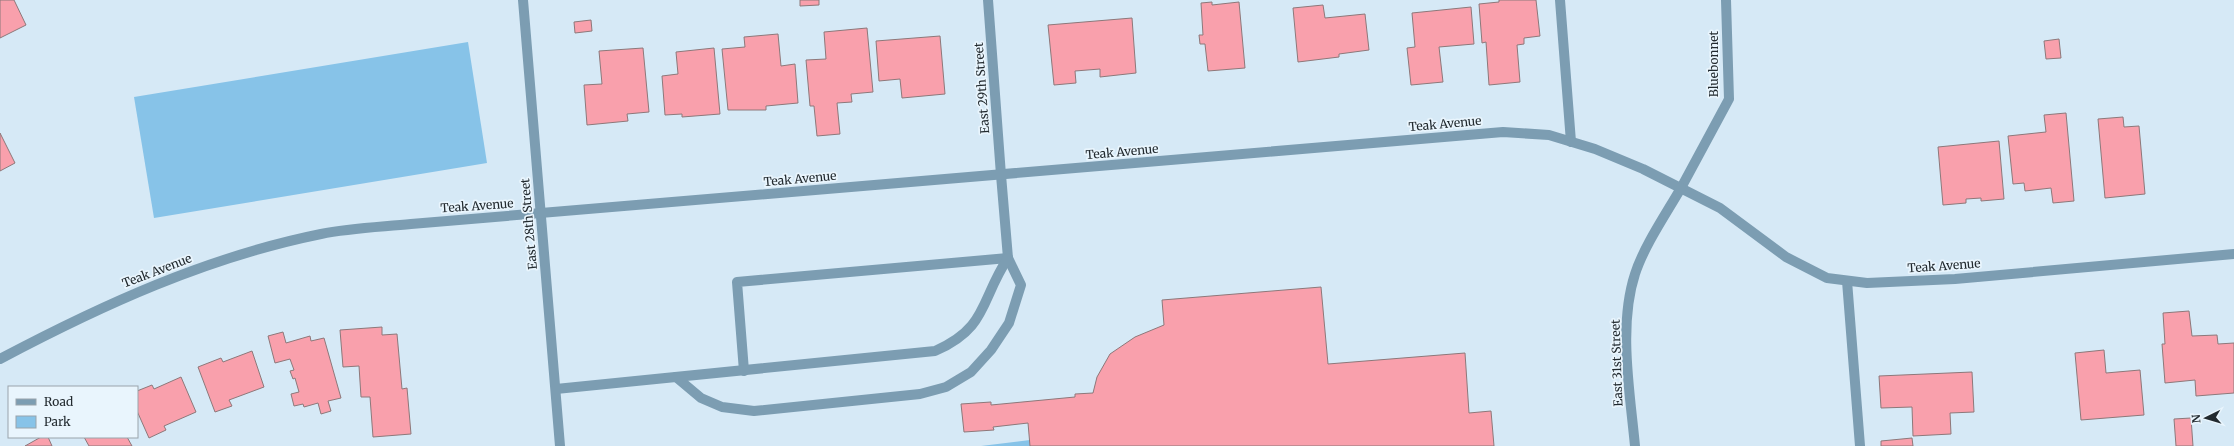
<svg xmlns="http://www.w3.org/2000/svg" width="2234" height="446" font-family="Merriweather,serif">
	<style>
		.green { fill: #87c3e8 }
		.building { fill: #f9a0ac; stroke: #8d787a }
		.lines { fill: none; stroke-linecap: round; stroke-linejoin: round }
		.lane { stroke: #7c9db2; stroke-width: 10 }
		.street { stroke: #7c9db2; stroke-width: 10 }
		.labels { text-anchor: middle; stroke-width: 3.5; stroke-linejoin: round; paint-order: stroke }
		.street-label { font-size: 12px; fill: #222a2f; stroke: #e9f5fd }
	</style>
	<rect width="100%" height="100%" fill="#d6e9f6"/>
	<g class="green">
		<path d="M 468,42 L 487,163 L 154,218 L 134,97 Z"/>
		<path d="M 1030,440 L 1030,446 L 981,446 Z"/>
	</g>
	<g class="building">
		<path d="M 0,0 L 14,0 L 26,25 L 0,38 Z"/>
		<path d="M 800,0 L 819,0 L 819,5 L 800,6 Z"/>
		<path d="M 1499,0 L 1536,0 L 1540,36 L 1524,38 L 1524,44 L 1517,45 L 1520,82 L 1489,85 L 1486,42 L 1482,43 L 1479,4 L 1499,2 Z"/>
		<path d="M 1212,2 L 1212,5 L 1239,2 L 1245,68 L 1208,71 L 1205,44 L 1200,44 L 1199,35 L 1203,35 L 1201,3 Z"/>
		<path d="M 1323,5 L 1325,18 L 1365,14 L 1369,50 L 1339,54 L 1339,57 L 1298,62 L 1293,8 Z"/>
		<path d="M 1471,7 L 1474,44 L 1439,47 L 1443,82 L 1411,85 L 1407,48 L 1415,47 L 1412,13 Z"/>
		<path d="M 1132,18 L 1136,73 L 1100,77 L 1100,69 L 1075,71 L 1076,83 L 1054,85 L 1048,25 Z"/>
		<path d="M 591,20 L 592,31 L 575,33 L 574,22 Z"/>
		<path d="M 867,28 L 873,92 L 851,94 L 852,102 L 837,103 L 840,134 L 817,136 L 814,106 L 810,106 L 806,60 L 826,59 L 824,32 Z"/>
		<path d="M 778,34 L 781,66 L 795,64 L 798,103 L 766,106 L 766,110 L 728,110 L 722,49 L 745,47 L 744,37 Z"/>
		<path d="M 940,36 L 945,94 L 902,98 L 900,79 L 879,81 L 876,41 Z"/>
		<path d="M 2059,39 L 2061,58 L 2046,59 L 2044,41 Z"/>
		<path d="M 643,48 L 649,112 L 627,114 L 628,121 L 587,125 L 584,85 L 602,84 L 599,51 Z"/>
		<path d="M 714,48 L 720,114 L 682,117 L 682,114 L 665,115 L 662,76 L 678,74 L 676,52 Z"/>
		<path d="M 2066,113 L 2074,201 L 2053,203 L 2051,188 L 2025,191 L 2024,183 L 2013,184 L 2008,136 L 2046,132 L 2044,115 Z"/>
		<path d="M 2123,117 L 2124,127 L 2139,126 L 2145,194 L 2105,198 L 2098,119 Z"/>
		<path d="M 0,133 L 15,163 L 0,171 Z"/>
		<path d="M 1999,141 L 2004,199 L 1981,201 L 1981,198 L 1966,199 L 1966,203 L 1943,205 L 1938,147 Z"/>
		<path d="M 1321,287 L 1328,364 L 1465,353 L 1469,413 L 1491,411 L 1494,446 L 1030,446 L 1028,423 L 993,427 L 994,430 L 964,432 L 961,404 L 991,402 L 991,405 L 1075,397 L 1075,394 L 1093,393 L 1097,377 L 1110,354 L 1135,337 L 1164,325 L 1162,300 Z"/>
		<path d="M 2189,311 L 2192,336 L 2217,335 L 2218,344 L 2234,343 L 2234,393 L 2196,396 L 2195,380 L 2165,383 L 2162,344 L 2165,344 L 2163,313 Z"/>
		<path d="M 382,327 L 382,335 L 397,334 L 402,389 L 407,388 L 411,434 L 373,437 L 370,397 L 361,397 L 359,366 L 343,367 L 340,330 Z"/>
		<path d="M 283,332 L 286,343 L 310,336 L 311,341 L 324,338 L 341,398 L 328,401 L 331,411 L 321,414 L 318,403 L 304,407 L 303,404 L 294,406 L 291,394 L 299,392 L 295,378 L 293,379 L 290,371 L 294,370 L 290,359 L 275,363 L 268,336 Z"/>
		<path d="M 2104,350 L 2106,373 L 2140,370 L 2144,415 L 2081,420 L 2075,353 Z"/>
		<path d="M 252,351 L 264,387 L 229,400 L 232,406 L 215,412 L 198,367 L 221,358 L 223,362 Z"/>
		<path d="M 1972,372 L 1974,412 L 1950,413 L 1951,434 L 1913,436 L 1912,407 L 1881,408 L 1879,376 Z"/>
		<path d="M 181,377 L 196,412 L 164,426 L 166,430 L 149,438 L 137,411 L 137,391 L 152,385 L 154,389 Z"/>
		<path d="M 2191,418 L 2193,446 L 2176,446 L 2174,419 Z"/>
		<path d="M 41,437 L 48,437 L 52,446 L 25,446 Z"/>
		<path d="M 84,437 L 127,437 L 132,446 L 89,446 Z"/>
		<path d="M 1912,438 L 1913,446 L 1881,446 L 1881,441 Z"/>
	</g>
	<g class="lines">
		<g class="lane">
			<path d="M 1560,0 L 1571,142"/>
			<path d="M 1681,188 L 1729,99 L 1726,0"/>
			<path d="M 1847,281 L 1860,446"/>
			<path d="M 744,371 L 737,282 L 1008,258"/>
			<path d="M 676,377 L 701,398 L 722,407 L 754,411 L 920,394 L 946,387 L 971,372 L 991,350 L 1009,323 L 1021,285 L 1008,258 L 1001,175"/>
			<path d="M 556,389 L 935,351 C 988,328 980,300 1008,258"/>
		</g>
		<g class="street">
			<path d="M 523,0 L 560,446"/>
			<path d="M 988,0 L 1001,175"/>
			<path d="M 0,359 C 102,305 207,257 321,234 C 350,228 381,227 411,224 L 1503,132 L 1549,135 L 1595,149 L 1643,169 L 1720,208 L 1786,257 L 1827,278 L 1867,283 L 1955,279 L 2234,254"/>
			<path d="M 1635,446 C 1630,392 1618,326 1635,274 C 1644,246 1666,214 1681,188"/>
		</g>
	</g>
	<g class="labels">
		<g class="street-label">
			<text transform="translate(1714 64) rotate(-90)" y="4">Bluebonnet</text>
			<text transform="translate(982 88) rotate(-94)" y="4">East 29th Street</text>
			<text transform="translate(1445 124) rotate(-5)" y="4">Teak Avenue</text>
			<text transform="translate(1122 152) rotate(-5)" y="4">Teak Avenue</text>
			<text transform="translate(800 179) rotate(-5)" y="4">Teak Avenue</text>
			<text transform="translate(477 206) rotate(-4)" y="4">Teak Avenue</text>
			<text transform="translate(529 224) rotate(-95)" y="4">East 28th Street</text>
			<text transform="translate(1944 266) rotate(-4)" y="4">Teak Avenue</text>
			<text transform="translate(157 271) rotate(-21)" y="4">Teak Avenue</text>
			<text transform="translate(1617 363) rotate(-92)" y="4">East 31st Street</text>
		</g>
	</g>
	<rect x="8" y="386" width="130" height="52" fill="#e9f5fd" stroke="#99a4ab"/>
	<rect x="16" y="399" width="20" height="6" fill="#7c9db2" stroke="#99a4ab"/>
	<text x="44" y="406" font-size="12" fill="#222a2f">Road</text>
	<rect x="16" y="416" width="20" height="12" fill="#87c3e8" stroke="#99a4ab"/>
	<text x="44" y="426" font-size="12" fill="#222a2f">Park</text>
	<g transform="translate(2206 418) rotate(265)" stroke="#e9f5fd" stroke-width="3" paint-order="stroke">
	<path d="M0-3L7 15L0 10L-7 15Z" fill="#222a2f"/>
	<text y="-6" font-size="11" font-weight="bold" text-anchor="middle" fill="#222a2f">N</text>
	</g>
</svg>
